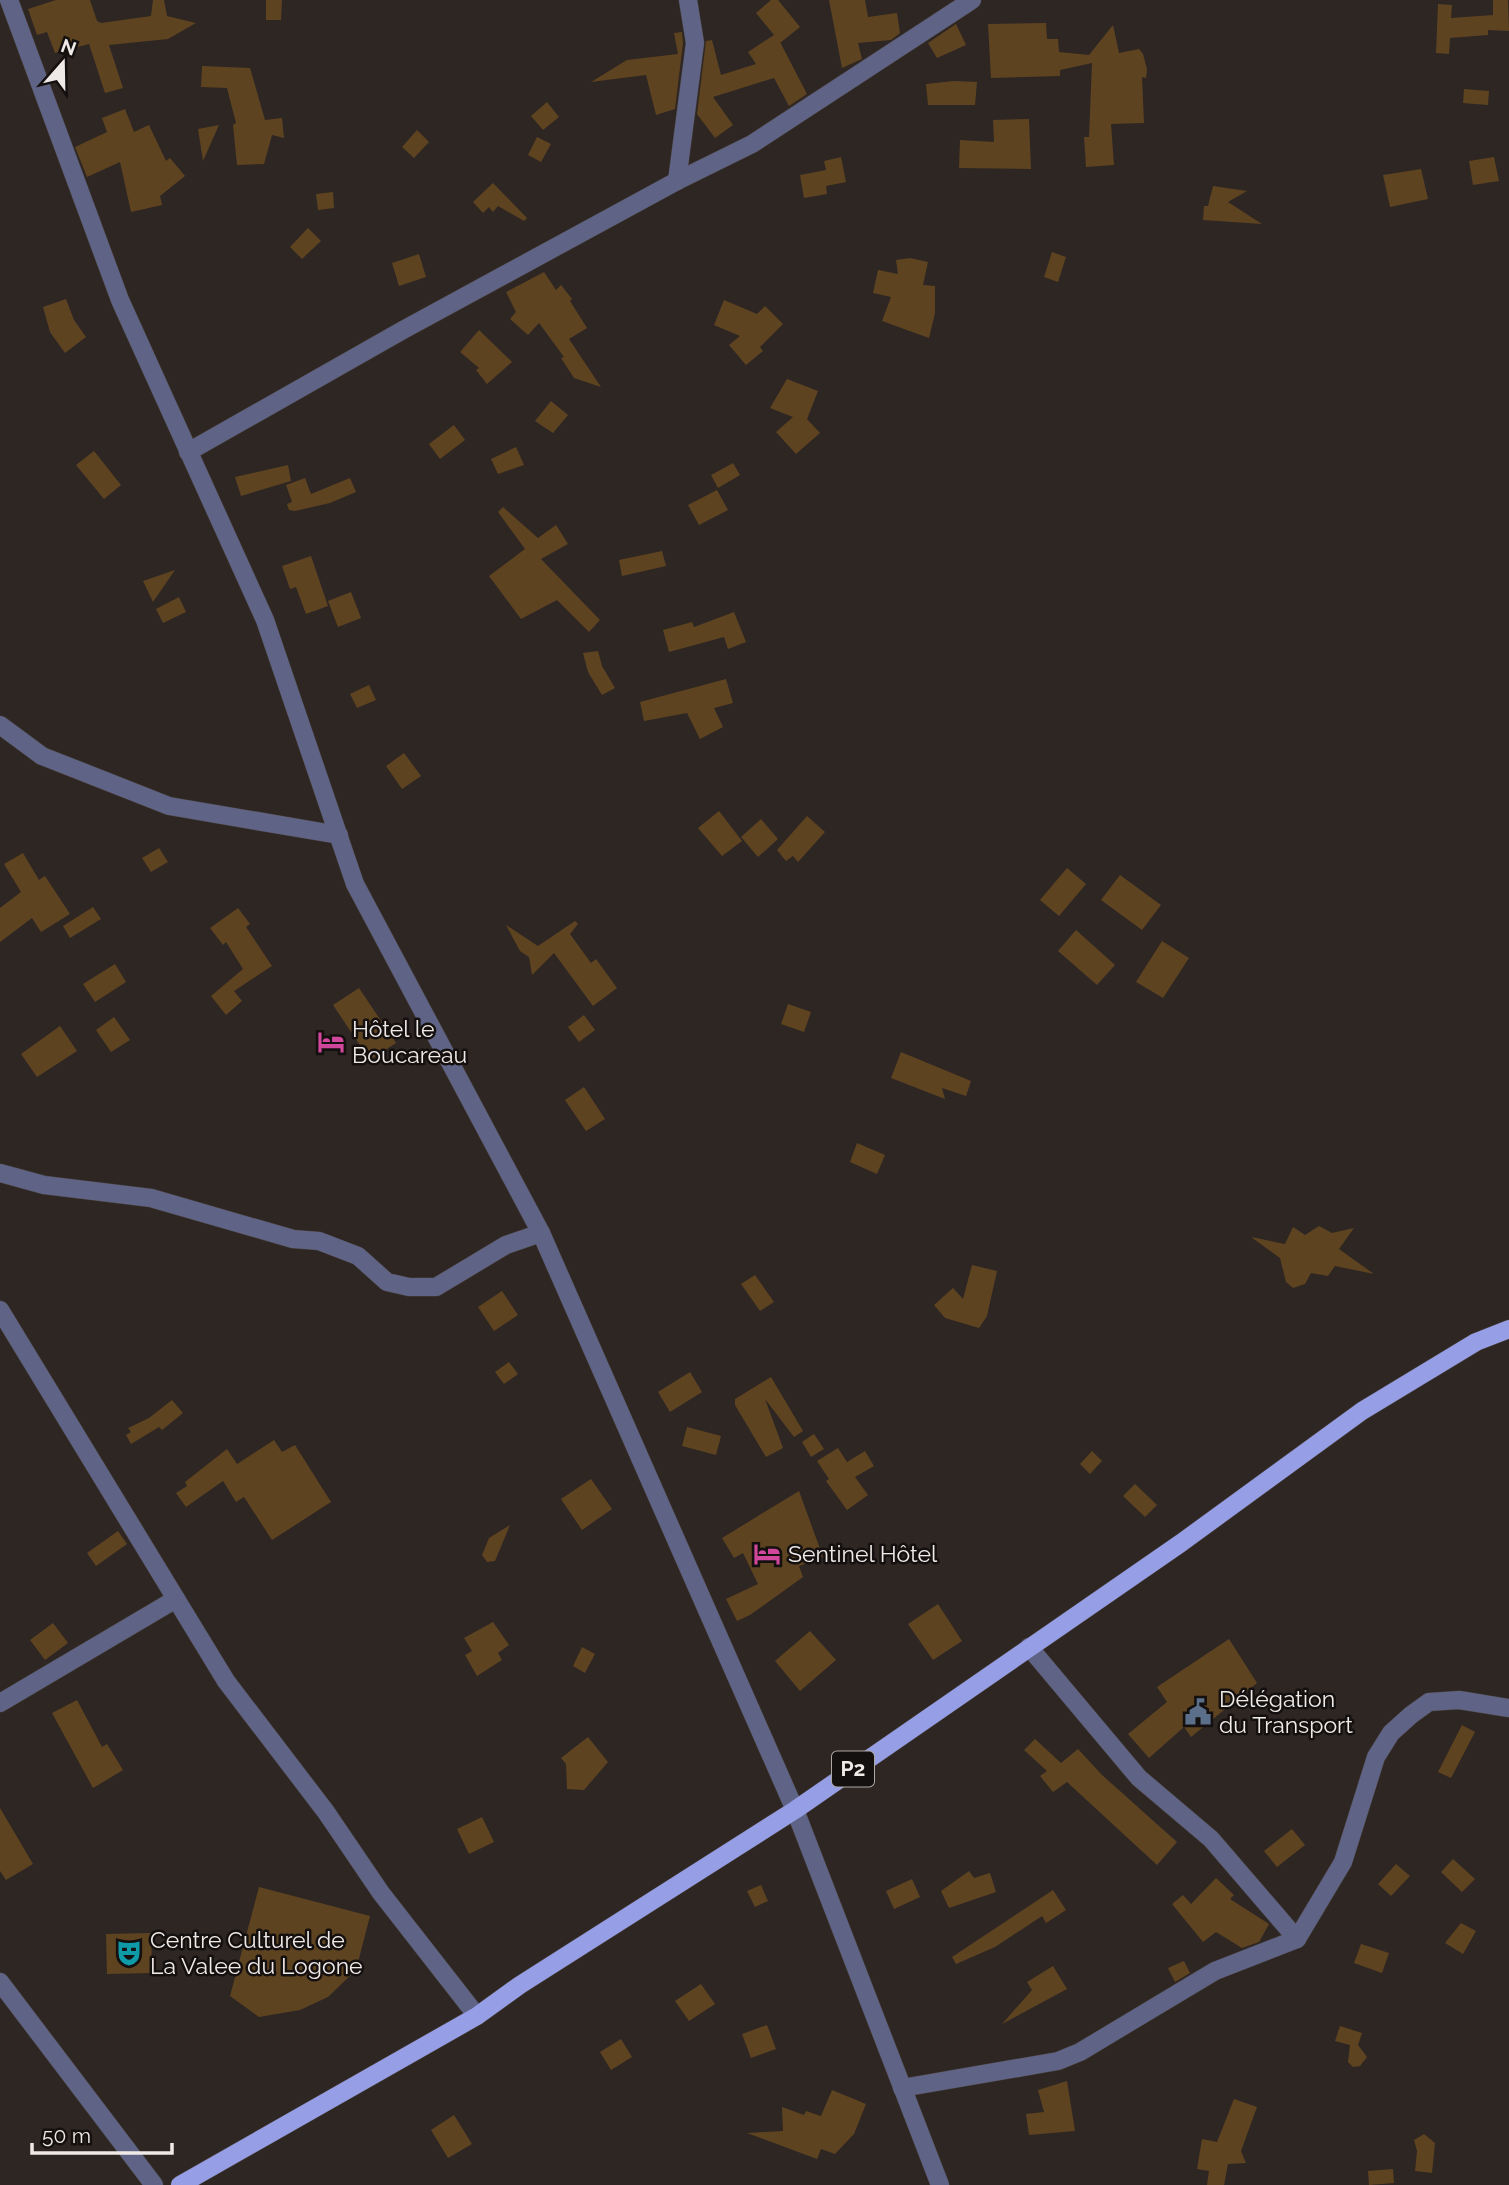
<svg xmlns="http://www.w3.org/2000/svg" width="1509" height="2185" font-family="Raleway,sans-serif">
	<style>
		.building { fill: #5e4321 }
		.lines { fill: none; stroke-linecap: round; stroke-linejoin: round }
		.street-casing { stroke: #49413e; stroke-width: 19 }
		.primary-casing { stroke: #49413e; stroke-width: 19 }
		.street { stroke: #5f6486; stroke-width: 18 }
		.primary { stroke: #969ee5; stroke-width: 18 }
		.labels { text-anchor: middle; stroke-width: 5; stroke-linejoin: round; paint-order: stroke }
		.shield { fill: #14100f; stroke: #ada8a6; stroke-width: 2 }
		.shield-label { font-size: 21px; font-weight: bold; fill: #efe9e7 }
		.poi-label { font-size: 23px; fill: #efe9e7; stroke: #14100f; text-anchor: start }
	</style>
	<rect width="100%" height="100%" fill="#2e2623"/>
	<g class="building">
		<path d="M 56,0 L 90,0 L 97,21 L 101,23 L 151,16 L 153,0 L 164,0 L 167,16 L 196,23 L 168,39 L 109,45 L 123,88 L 105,93 L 89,44 L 55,53 L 47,32 L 37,35 L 28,9 Z"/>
		<path d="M 266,0 L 282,0 L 281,20 L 266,20 Z"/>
		<path d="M 771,0 L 778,0 L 800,27 L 780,43 L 779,40 L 807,94 L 789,106 L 774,78 L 713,97 L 733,125 L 715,138 L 697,114 L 706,41 L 712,40 L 721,75 L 756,64 L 748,52 L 774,35 L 756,13 Z"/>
		<path d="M 829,0 L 865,0 L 868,17 L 897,13 L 900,33 L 891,40 L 858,43 L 862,59 L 842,68 Z"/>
		<path d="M 1493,0 L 1508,0 L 1509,31 L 1488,30 L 1488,35 L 1450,38 L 1449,54 L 1436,53 L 1438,4 L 1452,5 L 1451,18 L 1493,15 Z"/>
		<path d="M 1046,23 L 1047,39 L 1058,39 L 1059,52 L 1089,55 L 1113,25 L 1119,53 L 1139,49 L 1143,54 L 1147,69 L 1146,78 L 1142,77 L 1144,123 L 1111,124 L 1114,165 L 1086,167 L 1084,137 L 1089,137 L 1092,63 L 1060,70 L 1060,76 L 991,78 L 988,24 Z"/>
		<path d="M 956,24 L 966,45 L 937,58 L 928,43 Z"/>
		<path d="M 682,32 L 683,43 L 675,109 L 656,115 L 646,75 L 591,82 L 627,60 L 678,54 L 674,33 Z"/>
		<path d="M 202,66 L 250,68 L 265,120 L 282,118 L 284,138 L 272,135 L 264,164 L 237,165 L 233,125 L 236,123 L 227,88 L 201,87 Z"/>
		<path d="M 954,81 L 977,82 L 975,105 L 928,105 L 926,84 Z"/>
		<path d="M 1464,89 L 1489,91 L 1488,105 L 1463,103 Z"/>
		<path d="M 547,102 L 559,117 L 543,130 L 531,116 Z"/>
		<path d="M 125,109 L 134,132 L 149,125 L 166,161 L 170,158 L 185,176 L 160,196 L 162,205 L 131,212 L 120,162 L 87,177 L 75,147 L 107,132 L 102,118 Z"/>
		<path d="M 1029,119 L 1031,169 L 959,168 L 960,140 L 994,142 L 993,120 Z"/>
		<path d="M 219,125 L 203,161 L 198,129 Z"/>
		<path d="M 417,130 L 429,142 L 414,158 L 402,147 Z"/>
		<path d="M 537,137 L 551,144 L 541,162 L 528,155 Z"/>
		<path d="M 841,157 L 846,182 L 826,186 L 827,194 L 804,198 L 800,175 L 826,170 L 824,161 Z"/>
		<path d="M 1494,157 L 1499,181 L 1473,185 L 1469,161 Z"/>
		<path d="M 1421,169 L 1428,199 L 1390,207 L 1383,175 Z"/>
		<path d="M 493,183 L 527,218 L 524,221 L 498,206 L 493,212 L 489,207 L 483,213 L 473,202 Z"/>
		<path d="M 1213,186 L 1247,191 L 1228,202 L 1262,224 L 1203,220 L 1204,206 L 1208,206 Z"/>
		<path d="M 333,192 L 334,208 L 318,210 L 316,194 Z"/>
		<path d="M 308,228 L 321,241 L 302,259 L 290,247 Z"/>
		<path d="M 1052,252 L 1066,257 L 1058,282 L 1044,277 Z"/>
		<path d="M 419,254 L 426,277 L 399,286 L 392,263 Z"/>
		<path d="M 910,258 L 928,262 L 923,285 L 935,286 L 935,313 L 929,338 L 882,321 L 891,297 L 873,293 L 878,270 L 898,274 L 896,260 Z"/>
		<path d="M 544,272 L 556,290 L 561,285 L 572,299 L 570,301 L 587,328 L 569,339 L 601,387 L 574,378 L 561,358 L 564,357 L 539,323 L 528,335 L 510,319 L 516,312 L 506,292 Z"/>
		<path d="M 66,299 L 74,320 L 86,337 L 65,353 L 50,332 L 43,307 Z"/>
		<path d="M 724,300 L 757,314 L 765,306 L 783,324 L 760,347 L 763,351 L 746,365 L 729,345 L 740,336 L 714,325 Z"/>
		<path d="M 479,330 L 512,362 L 487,384 L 476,370 L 479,368 L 460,352 Z"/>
		<path d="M 787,379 L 818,391 L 807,419 L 820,433 L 796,454 L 776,432 L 793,417 L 770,408 Z"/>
		<path d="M 551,401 L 568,415 L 553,433 L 535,421 Z"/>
		<path d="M 454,425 L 465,440 L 440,459 L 429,444 Z"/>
		<path d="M 516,447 L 524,465 L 498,474 L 491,459 Z"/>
		<path d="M 94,451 L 121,485 L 104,499 L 76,465 Z"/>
		<path d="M 733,463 L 740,475 L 718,488 L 711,475 Z"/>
		<path d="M 288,465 L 291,481 L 241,496 L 235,477 Z"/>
		<path d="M 305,478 L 311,494 L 350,478 L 356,492 L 330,503 L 295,511 L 289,510 L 287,504 L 292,502 L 286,485 Z"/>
		<path d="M 717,490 L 728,510 L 699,525 L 688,505 Z"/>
		<path d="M 503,507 L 538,538 L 556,525 L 568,544 L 541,559 L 600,620 L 589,632 L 557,600 L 521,619 L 489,576 L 525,549 L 498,512 Z"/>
		<path d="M 662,551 L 666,566 L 622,576 L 619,560 Z"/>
		<path d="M 311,556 L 328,606 L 306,614 L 296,587 L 290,589 L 282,566 Z"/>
		<path d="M 175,570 L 153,602 L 143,581 Z"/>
		<path d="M 351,592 L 361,618 L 338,627 L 328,601 Z"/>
		<path d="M 179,597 L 186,612 L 163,623 L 156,609 Z"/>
		<path d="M 734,612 L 746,642 L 728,649 L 724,637 L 669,652 L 663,630 L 692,622 L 694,627 Z"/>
		<path d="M 598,651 L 602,666 L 615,688 L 602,695 L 588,672 L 583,653 Z"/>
		<path d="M 726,679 L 733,703 L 714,708 L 723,727 L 700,739 L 687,713 L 644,721 L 640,702 Z"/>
		<path d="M 369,685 L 376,700 L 357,708 L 350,694 Z"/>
		<path d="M 404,753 L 421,776 L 402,789 L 386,766 Z"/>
		<path d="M 719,811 L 742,841 L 722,856 L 698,828 Z"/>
		<path d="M 807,816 L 825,832 L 798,862 L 793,856 L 786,861 L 777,850 Z"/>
		<path d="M 761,819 L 778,839 L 758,857 L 741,837 Z"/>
		<path d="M 159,848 L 168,862 L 151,872 L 142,858 Z"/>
		<path d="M 23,853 L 39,880 L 45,876 L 70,914 L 41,932 L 32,918 L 0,942 L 0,908 L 21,892 L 4,864 Z"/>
		<path d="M 1067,868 L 1086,884 L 1059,916 L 1040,900 Z"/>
		<path d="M 1120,875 L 1161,905 L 1142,930 L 1101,900 Z"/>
		<path d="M 93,907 L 101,919 L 70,938 L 63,926 Z"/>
		<path d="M 238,908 L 250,924 L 246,927 L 272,966 L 234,991 L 242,1001 L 226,1015 L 211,996 L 243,969 L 226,942 L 223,945 L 210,928 Z"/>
		<path d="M 575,921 L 578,924 L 570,934 L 591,963 L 596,959 L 617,988 L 593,1006 L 554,953 L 532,975 L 529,957 L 520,951 L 506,925 L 538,946 Z"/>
		<path d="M 1076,930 L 1115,965 L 1097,985 L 1058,951 Z"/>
		<path d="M 1162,941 L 1189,958 L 1163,998 L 1136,982 Z"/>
		<path d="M 115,964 L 126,982 L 95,1002 L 83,984 Z"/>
		<path d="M 359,988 L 396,1043 L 370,1060 L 333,1005 Z"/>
		<path d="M 788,1004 L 811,1012 L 804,1032 L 781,1024 Z"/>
		<path d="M 584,1015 L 595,1030 L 579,1042 L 568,1027 Z"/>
		<path d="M 114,1017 L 130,1040 L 111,1052 L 96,1030 Z"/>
		<path d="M 60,1026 L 77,1051 L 37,1077 L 21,1054 Z"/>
		<path d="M 901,1052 L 971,1081 L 966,1096 L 942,1088 L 945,1099 L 891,1078 Z"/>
		<path d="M 584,1087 L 605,1119 L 586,1131 L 565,1100 Z"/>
		<path d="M 857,1143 L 885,1155 L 877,1174 L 850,1162 Z"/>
		<path d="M 1319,1226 L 1332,1233 L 1354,1228 L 1339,1249 L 1374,1274 L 1335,1266 L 1328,1276 L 1311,1273 L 1305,1284 L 1293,1288 L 1286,1282 L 1280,1258 L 1251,1237 L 1285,1244 L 1293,1227 L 1305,1235 Z"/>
		<path d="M 972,1265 L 997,1271 L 987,1316 L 979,1328 L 945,1318 L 934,1305 L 953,1288 L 963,1299 Z"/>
		<path d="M 755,1275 L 774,1302 L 760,1311 L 741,1284 Z"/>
		<path d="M 502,1291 L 518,1315 L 494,1331 L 478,1307 Z"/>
		<path d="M 509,1362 L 518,1374 L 504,1384 L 495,1372 Z"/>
		<path d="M 690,1372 L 702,1392 L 670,1412 L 658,1392 Z"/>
		<path d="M 771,1377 L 803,1431 L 794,1437 L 765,1399 L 783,1448 L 766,1457 L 735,1405 L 735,1399 Z"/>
		<path d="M 172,1400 L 183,1413 L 162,1430 L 159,1427 L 131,1444 L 126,1435 L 131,1432 L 128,1428 L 149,1418 Z"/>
		<path d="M 687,1427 L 721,1436 L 716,1455 L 682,1446 Z"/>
		<path d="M 814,1434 L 824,1449 L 811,1457 L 802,1442 Z"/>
		<path d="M 274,1440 L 282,1452 L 295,1445 L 331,1502 L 272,1540 L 244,1497 L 236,1502 L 223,1481 L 186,1507 L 176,1493 L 187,1486 L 185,1482 L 227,1449 L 237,1464 Z"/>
		<path d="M 838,1448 L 847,1462 L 865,1451 L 874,1466 L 855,1477 L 868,1495 L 847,1510 L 826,1481 L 829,1479 L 817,1461 Z"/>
		<path d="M 1092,1451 L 1102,1461 L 1090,1474 L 1080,1464 Z"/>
		<path d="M 591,1479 L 612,1509 L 582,1530 L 561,1499 Z"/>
		<path d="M 1135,1484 L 1157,1505 L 1145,1517 L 1123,1496 Z"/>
		<path d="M 799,1491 L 823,1557 L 799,1566 L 803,1577 L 750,1615 L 737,1621 L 726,1599 L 758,1584 L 743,1553 L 734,1558 L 722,1538 Z"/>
		<path d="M 510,1525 L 495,1561 L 487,1562 L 482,1555 L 489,1538 Z"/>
		<path d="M 118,1531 L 127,1544 L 96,1566 L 87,1553 Z"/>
		<path d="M 938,1604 L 962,1641 L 933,1660 L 908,1624 Z"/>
		<path d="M 493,1622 L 509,1645 L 498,1653 L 502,1660 L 477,1676 L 465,1655 L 472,1651 L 464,1638 Z"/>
		<path d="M 53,1623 L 68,1643 L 45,1660 L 30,1640 Z"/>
		<path d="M 810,1631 L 836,1660 L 800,1691 L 775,1661 Z"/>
		<path d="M 1229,1639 L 1257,1683 L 1191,1737 L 1184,1727 L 1149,1758 L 1128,1734 L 1167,1702 L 1157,1687 Z"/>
		<path d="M 582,1647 L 595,1654 L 585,1673 L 573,1666 Z"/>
		<path d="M 77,1700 L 102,1747 L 107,1744 L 123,1770 L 93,1788 L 52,1713 Z"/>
		<path d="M 1462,1725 L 1475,1732 L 1451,1778 L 1438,1772 Z"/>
		<path d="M 588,1737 L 608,1762 L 584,1790 L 567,1789 L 566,1764 L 561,1758 Z"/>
		<path d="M 1035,1739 L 1061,1763 L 1078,1749 L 1102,1775 L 1177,1842 L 1157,1865 L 1067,1782 L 1053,1792 L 1040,1776 L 1047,1771 L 1024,1750 Z"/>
		<path d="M 0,1808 L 33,1864 L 6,1880 L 0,1871 Z"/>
		<path d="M 482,1817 L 494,1842 L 469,1854 L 457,1829 Z"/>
		<path d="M 1292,1829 L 1305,1845 L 1277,1867 L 1264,1851 Z"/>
		<path d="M 1453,1859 L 1475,1879 L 1462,1892 L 1441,1872 Z"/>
		<path d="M 1396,1864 L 1410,1876 L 1391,1896 L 1378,1884 Z"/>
		<path d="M 969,1871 L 974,1878 L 990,1873 L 996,1892 L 949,1908 L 941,1891 Z"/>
		<path d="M 1216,1878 L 1234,1895 L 1230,1899 L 1269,1924 L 1259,1942 L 1242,1948 L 1216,1932 L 1203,1942 L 1172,1904 L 1183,1895 L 1191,1904 Z"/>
		<path d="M 912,1879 L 920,1897 L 894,1909 L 886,1891 Z"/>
		<path d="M 761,1885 L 768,1901 L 755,1907 L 747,1891 Z"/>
		<path d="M 259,1887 L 370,1916 L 356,1970 L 328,1997 L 300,2010 L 259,2017 L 230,1996 Z"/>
		<path d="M 1053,1890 L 1066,1910 L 1046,1923 L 1042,1916 L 995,1947 L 956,1964 L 952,1957 Z"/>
		<path d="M 1461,1923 L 1476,1931 L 1463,1954 L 1445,1943 Z"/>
		<path d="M 151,1933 L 152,1973 L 107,1974 L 106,1934 Z"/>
		<path d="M 1361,1944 L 1389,1953 L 1382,1973 L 1354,1963 Z"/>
		<path d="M 1184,1961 L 1190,1973 L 1175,1982 L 1168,1968 Z"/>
		<path d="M 1053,1966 L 1067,1989 L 1002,2024 L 1032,1990 L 1027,1982 Z"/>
		<path d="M 701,1984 L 715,2004 L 689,2021 L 675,2001 Z"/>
		<path d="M 767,2025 L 776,2049 L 751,2058 L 742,2034 Z"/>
		<path d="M 1340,2026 L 1362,2033 L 1358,2045 L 1367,2057 L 1360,2066 L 1353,2067 L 1348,2062 L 1350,2045 L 1335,2041 Z"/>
		<path d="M 621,2039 L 632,2057 L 611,2070 L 600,2052 Z"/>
		<path d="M 1067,2081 L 1075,2131 L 1029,2135 L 1026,2114 L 1044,2112 L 1038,2090 Z"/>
		<path d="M 832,2090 L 866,2104 L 854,2134 L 835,2154 L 821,2149 L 817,2159 L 747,2133 L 783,2131 L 782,2107 L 804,2115 L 806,2111 L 821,2116 Z"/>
		<path d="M 1234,2099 L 1257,2107 L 1241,2151 L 1246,2163 L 1228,2164 L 1224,2185 L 1207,2185 L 1209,2171 L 1197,2169 L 1202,2139 L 1217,2142 Z"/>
		<path d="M 454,2115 L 472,2144 L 448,2158 L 431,2130 Z"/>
		<path d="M 1424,2134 L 1435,2143 L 1432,2173 L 1415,2171 L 1417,2151 L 1414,2140 Z"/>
		<path d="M 1393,2169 L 1394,2183 L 1369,2185 L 1368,2171 Z"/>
	</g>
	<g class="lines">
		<g class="street-casing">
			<g id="street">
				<path d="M 9,0 L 120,300 L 265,620 L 355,884 L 541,1233 L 795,1810 L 940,2185"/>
				<path d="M 677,181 L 695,43 L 688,0"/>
				<path d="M 188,452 L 403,330 L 677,181 L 752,144 L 972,0"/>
				<path d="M 0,725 L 42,756 L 169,806 L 339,835"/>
				<path d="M 0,1173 L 44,1185 L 151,1198 L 293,1239 L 319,1241 L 358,1256 L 387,1282 L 409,1287 L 436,1287 L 506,1245 L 541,1233"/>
				<path d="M 0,1310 L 226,1681 L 326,1812 L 381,1893 L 477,2016"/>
				<path d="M 1029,1647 L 1139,1778 L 1211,1839 L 1297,1939"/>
				<path d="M 0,1703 L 176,1599"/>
				<path d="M 0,1982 L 154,2185"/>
				<path d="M 902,2088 L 1058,2061 L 1080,2052 L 1215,1971 L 1297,1939 L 1343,1862 L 1376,1757 L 1391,1733 L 1411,1715 L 1429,1702 L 1459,1700 L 1509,1708"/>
			</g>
		</g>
		<g class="primary-casing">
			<path id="primary" d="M 180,2185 L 477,2016 L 520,1985 L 795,1810 L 1181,1543 L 1362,1411 L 1476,1342 L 1509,1329"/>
		</g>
		<use href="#street" class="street"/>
		<use href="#primary" class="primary"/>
	</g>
	<defs>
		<g id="hotel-bare" transform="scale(2.1)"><path d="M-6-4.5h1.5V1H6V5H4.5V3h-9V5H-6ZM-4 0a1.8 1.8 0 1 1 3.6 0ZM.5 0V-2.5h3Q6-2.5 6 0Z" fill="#d1479c" stroke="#14100f" stroke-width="2.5" paint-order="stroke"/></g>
		<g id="civic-bare" transform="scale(2.1)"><path d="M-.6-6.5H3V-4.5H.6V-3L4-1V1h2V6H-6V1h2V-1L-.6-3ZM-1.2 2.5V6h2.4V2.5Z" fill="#5c6f8a" stroke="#14100f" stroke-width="2.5" paint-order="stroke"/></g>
		<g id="theatre-bare" transform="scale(2.1)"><path d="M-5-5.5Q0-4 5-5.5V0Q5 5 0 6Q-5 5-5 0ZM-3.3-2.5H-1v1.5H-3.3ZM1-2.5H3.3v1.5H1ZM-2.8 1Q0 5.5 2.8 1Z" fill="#0f9aa8" stroke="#14100f" stroke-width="2.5" paint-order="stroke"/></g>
	</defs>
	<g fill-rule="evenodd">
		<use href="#hotel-bare" x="331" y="1042"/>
		<use href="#hotel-bare" x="767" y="1554"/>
		<use href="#civic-bare" x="1198" y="1712"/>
		<use href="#theatre-bare" x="129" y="1953"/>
	</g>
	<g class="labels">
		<rect class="shield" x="832" y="1751.5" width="42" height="35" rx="5"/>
		<g class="shield-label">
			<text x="853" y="1776">P2</text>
		</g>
		<g class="poi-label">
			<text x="352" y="1037">Hôtel le<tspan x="352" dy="26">Boucareau</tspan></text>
			<text x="788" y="1562">Sentinel Hôtel</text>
			<text x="1219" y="1707">Délégation<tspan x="1219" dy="26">du Transport</tspan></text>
			<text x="150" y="1948">Centre Culturel de<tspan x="150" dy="26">La Valee du Logone</tspan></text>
		</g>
	</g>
	<g transform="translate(63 63) rotate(20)" stroke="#14100f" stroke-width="5" paint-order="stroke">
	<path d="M0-5L12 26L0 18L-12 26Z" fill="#efe9e7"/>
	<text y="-10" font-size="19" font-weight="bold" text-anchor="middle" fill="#efe9e7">N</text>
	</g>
	<path d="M32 2143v10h140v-10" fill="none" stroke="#efe9e7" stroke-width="3.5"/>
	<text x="42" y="2143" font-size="21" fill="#efe9e7" stroke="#14100f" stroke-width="5" paint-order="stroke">50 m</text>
</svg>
